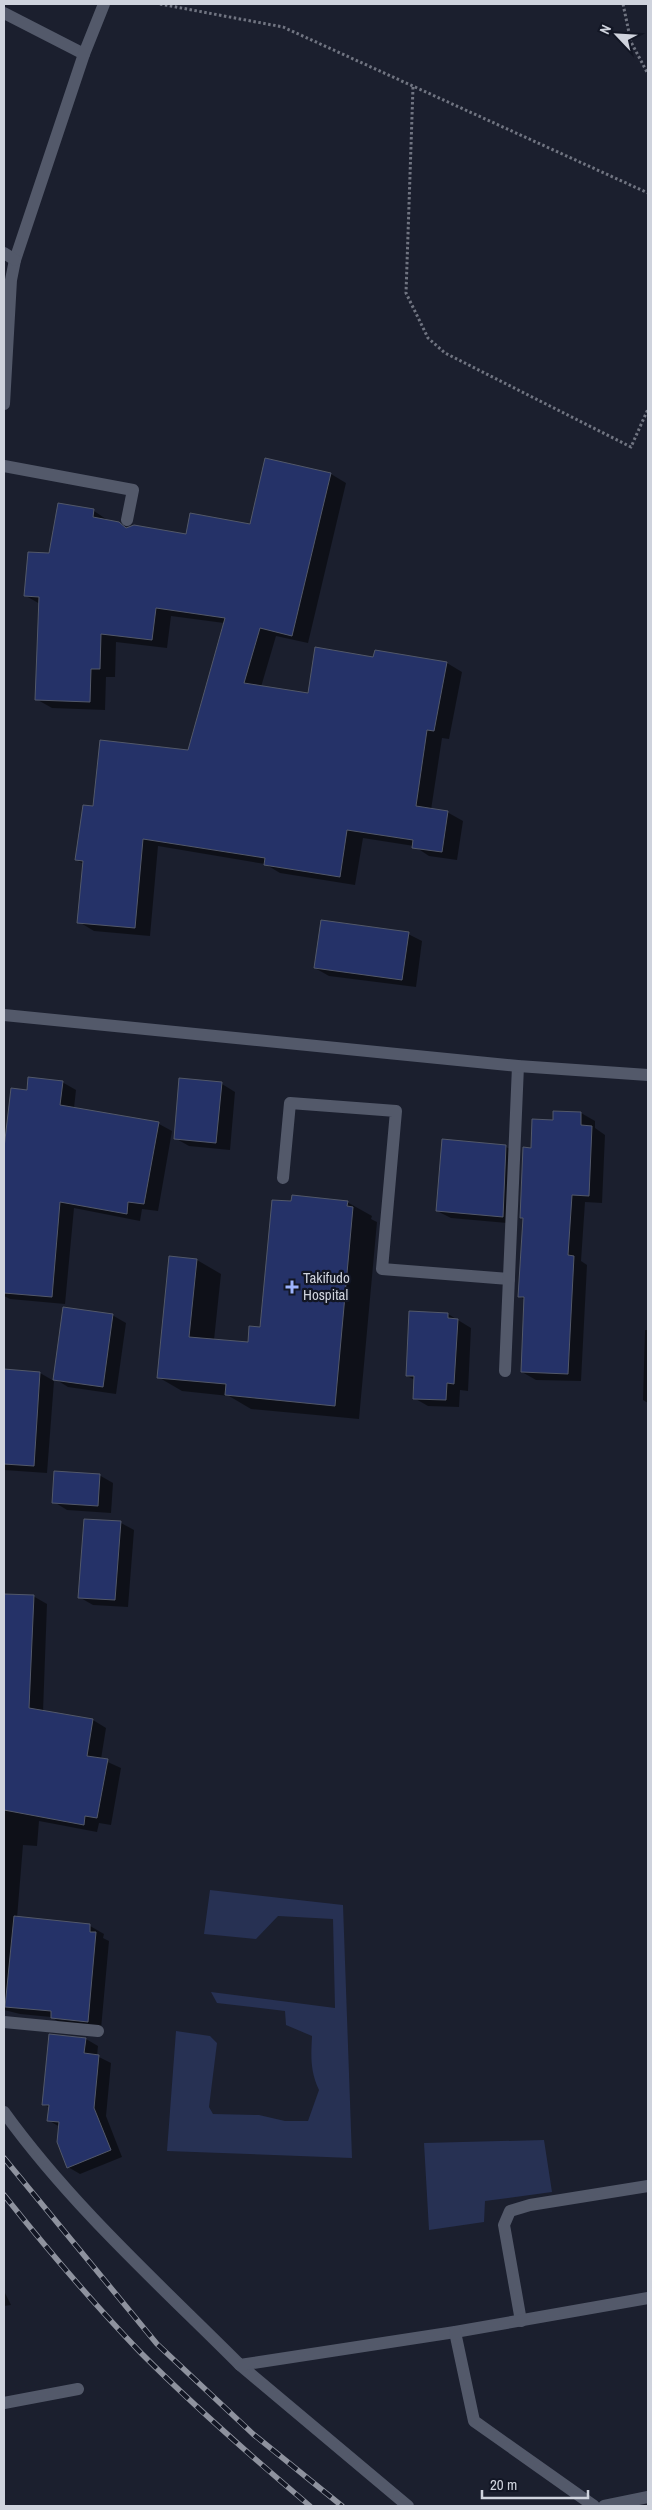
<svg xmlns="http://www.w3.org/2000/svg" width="652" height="2510" font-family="'Archivo Narrow',sans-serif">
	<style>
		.green { fill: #273153 }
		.shadow { fill: #0007 }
		.building { fill: #253268; stroke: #525869 }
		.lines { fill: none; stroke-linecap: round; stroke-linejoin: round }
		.path { stroke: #707481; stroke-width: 3; stroke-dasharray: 2.5 2.5; stroke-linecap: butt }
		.service { stroke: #53596a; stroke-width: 12 }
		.minor { stroke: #53596a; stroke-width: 12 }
		.tertiary { stroke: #53596a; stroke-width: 12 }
		.rail-casing { stroke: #8e929e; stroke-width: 5.5 }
		.rail { stroke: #121624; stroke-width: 4; stroke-dasharray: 11; stroke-linecap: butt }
		.poi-dot { fill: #9db4fd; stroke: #121624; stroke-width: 2 }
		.labels { text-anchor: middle; stroke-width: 4.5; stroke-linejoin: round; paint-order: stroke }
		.poi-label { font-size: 15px; fill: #cfd3dd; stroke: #121624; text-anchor: start }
	</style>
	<rect width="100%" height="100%" fill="#1b1f2e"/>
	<g class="green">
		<path d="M 210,1890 L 343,1905 L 352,2158 L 167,2151 L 176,2031 L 210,2036 L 217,2043 L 209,2107 L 213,2114 L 259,2115 L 285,2121 L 308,2121 L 319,2090 C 310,2071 311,2056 312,2036 L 286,2025 L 285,2011 L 217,2003 L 211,1992 L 335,2008 L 333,1919 L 278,1916 L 256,1939 L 204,1934 Z"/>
		<path d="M 544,2140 L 552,2192 L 485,2201 L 484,2222 L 429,2230 L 424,2143 Z"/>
	</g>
	<g class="shadow">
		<path d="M 266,459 L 331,474 L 346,483 L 308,643 L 276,636 L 261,687 L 309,695 L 374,659 L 376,651 L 447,663 L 462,672 L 449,739 L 442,738 L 431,810 L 447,812 L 463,821 L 457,860 L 429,856 L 414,846 L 363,838 L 355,885 L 280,873 L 265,864 L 158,846 L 150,936 L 94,931 L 79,922 L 84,864 L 76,860 L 94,807 L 189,751 L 224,623 L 171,616 L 167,648 L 116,642 L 115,677 L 106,677 L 105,710 L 52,708 L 36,699 L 40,604 L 26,596 L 50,554 L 94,511 L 109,521 L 128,528 L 187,536 L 251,525 Z"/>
		<path d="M 408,934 L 422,941 L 416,987 L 329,976 L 315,968 Z"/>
		<path d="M 62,1082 L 76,1090 L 74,1108 L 159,1124 L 172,1131 L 158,1211 L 142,1209 L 140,1221 L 74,1208 L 65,1304 L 10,1299 L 4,1296 L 4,1157 L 12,1090 L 28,1092 Z"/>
		<path d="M 222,1084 L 235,1092 L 230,1150 L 189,1146 L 175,1138 Z"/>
		<path d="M 581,1113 L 595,1121 L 595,1128 L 605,1135 L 602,1203 L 585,1202 L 581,1261 L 587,1265 L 581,1381 L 536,1380 L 522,1372 L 525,1300 L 519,1296 L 525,1220 L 521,1217 L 532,1149 L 554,1121 Z"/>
		<path d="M 444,1141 L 506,1147 L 520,1154 L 517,1224 L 451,1218 L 437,1211 Z"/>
		<path d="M 347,1202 L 372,1216 L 371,1219 L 377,1222 L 359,1419 L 251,1409 L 229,1396 L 182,1391 L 158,1377 L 170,1258 L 197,1260 L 221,1274 L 214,1340 L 249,1343 Z"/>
		<path d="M 448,1314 L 471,1328 L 468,1391 L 460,1390 L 459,1407 L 428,1406 L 414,1398 L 415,1380 L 407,1376 Z"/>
		<path d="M 112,1315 L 126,1323 L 116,1394 L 68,1387 L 55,1379 Z"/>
		<path d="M 645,1330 L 648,1330 L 648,1403 L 643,1400 Z"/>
		<path d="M 4,1371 L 40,1373 L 54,1381 L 47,1473 L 4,1470 Z"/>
		<path d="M 99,1475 L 113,1483 L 111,1513 L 67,1510 L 54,1502 Z"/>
		<path d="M 121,1523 L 134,1530 L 128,1607 L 93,1605 L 79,1597 Z"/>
		<path d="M 4,1595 L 33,1596 L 47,1604 L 43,1712 L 93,1720 L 106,1728 L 101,1759 L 121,1768 L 111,1825 L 99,1823 L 97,1832 L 39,1821 L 37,1846 L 23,1845 L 17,1918 L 90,1926 L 104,1934 L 103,1938 L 109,1941 L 101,2029 L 66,2026 L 51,2017 L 20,2014 L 4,2010 Z"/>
		<path d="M 86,2039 L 98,2046 L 97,2056 L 111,2063 L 106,2116 L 122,2157 L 80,2174 L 68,2167 L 60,2127 L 48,2120 L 50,2108 L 43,2104 Z"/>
		<path d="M 4,2291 L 11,2305 L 4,2306 Z"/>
	</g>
	<g class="building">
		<path d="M 265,458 L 331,473 L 292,636 L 260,628 L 244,683 L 308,693 L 315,647 L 373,657 L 375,650 L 447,662 L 434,731 L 427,730 L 416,806 L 448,811 L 442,852 L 412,848 L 413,840 L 347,830 L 340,877 L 264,865 L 265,858 L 143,839 L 135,928 L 77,923 L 83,861 L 75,860 L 83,805 L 93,806 L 100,740 L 188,750 L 225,618 L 156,608 L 152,640 L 101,634 L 100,669 L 91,669 L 90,702 L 35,700 L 39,597 L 24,596 L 28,552 L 49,553 L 58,503 L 94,509 L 93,517 L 119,522 L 126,528 L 134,525 L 186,534 L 190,513 L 250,524 Z"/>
		<path d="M 321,920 L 409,932 L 402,980 L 314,968 Z"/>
		<path d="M 28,1077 L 63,1081 L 60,1105 L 159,1122 L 144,1204 L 128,1202 L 127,1214 L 60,1202 L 52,1297 L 4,1293 L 4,1148 L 11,1088 L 27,1090 Z"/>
		<path d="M 179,1078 L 222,1082 L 216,1143 L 174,1139 Z"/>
		<path d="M 553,1111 L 581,1112 L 581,1125 L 592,1126 L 589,1196 L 572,1195 L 568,1255 L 574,1256 L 568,1374 L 521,1372 L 524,1297 L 518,1297 L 523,1218 L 520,1218 L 523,1147 L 531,1148 L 532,1119 L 553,1120 Z"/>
		<path d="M 442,1139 L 506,1145 L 503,1217 L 436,1211 Z"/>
		<path d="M 292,1195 L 348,1201 L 347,1206 L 353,1207 L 335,1406 L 225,1395 L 226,1384 L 157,1378 L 169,1256 L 197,1259 L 189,1337 L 248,1342 L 249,1326 L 260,1327 L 272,1200 L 291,1201 Z"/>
		<path d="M 63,1307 L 113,1314 L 103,1387 L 53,1380 Z"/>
		<path d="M 409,1311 L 448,1313 L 448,1318 L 458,1319 L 454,1384 L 447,1383 L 446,1400 L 413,1399 L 414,1376 L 406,1376 Z"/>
		<path d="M 4,1369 L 40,1372 L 34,1466 L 4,1464 Z"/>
		<path d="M 54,1471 L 100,1474 L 98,1506 L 52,1503 Z"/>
		<path d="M 84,1519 L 121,1521 L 115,1600 L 78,1598 Z"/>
		<path d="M 4,1594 L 34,1595 L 29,1708 L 93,1719 L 87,1756 L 108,1759 L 97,1818 L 85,1816 L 84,1825 L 4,1810 Z"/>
		<path d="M 14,1916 L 90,1924 L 90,1932 L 96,1932 L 88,2022 L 51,2018 L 51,2011 L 5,2007 Z"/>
		<path d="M 49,2034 L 86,2038 L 84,2053 L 99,2055 L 94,2108 L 111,2150 L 67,2168 L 57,2142 L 59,2122 L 47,2121 L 49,2105 L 42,2105 Z"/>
	</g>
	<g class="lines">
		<g class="path">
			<path d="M 160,4 L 283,27 L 648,193"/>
			<path d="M 623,4 L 631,42 L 648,74"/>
			<path d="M 413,87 L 406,293 L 428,338 L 445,353 L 631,447 L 648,409"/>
		</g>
		<g class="service">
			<path d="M 4,13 L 84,54"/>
			<path d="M 4,466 L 133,490 L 127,520"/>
			<path d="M 283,1178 L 290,1103 L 396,1111 L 382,1269 L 509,1279"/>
			<path d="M 505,1371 L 518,1066"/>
			<path d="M 4,2022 L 98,2031"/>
			<path d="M 521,2321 L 504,2225 L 510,2211 L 530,2205 L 648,2186"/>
			<path d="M 240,2365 L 408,2506"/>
			<path d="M 4,2403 L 78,2389"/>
		</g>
		<g class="minor">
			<path d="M 4,404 L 11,280 L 15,260 L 84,54 L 104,4"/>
			<path d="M 4,2112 C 71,2205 159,2284 240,2365 L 455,2332 L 648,2298"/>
			<path d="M 455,2332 L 474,2421 L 594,2506"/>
			<path d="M 604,2506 L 648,2497"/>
		</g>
		<g class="tertiary">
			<path d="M 4,253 L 15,260"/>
			<path d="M 4,1015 L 518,1066 L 648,1075"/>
		</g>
		<g class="rail-casing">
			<g id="rail">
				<path d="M 4,2158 L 157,2344 L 253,2434 L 342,2506"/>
				<path d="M 4,2195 C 47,2249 93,2303 141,2353 C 195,2407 252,2457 310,2506"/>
			</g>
		</g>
		<use href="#rail" class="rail"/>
	</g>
	<path class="poi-dot" d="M289.5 1279.5h5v5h5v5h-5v5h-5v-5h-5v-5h5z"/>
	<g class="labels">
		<g class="poi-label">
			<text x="303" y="1283">Takifudo<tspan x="303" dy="17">Hospital</tspan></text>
		</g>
	</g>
	<rect width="652" height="2510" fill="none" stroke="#cfd3dd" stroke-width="10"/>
	<g transform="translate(617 35) rotate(295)" stroke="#121624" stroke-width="4" paint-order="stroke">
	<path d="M0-4L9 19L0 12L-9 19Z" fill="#cfd3dd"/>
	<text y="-8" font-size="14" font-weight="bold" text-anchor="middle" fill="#cfd3dd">N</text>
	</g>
	<path d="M482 2490v8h106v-8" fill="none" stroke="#cfd3dd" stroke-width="2.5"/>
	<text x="490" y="2490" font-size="15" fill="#cfd3dd" stroke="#121624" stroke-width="4" paint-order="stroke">20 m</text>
</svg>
